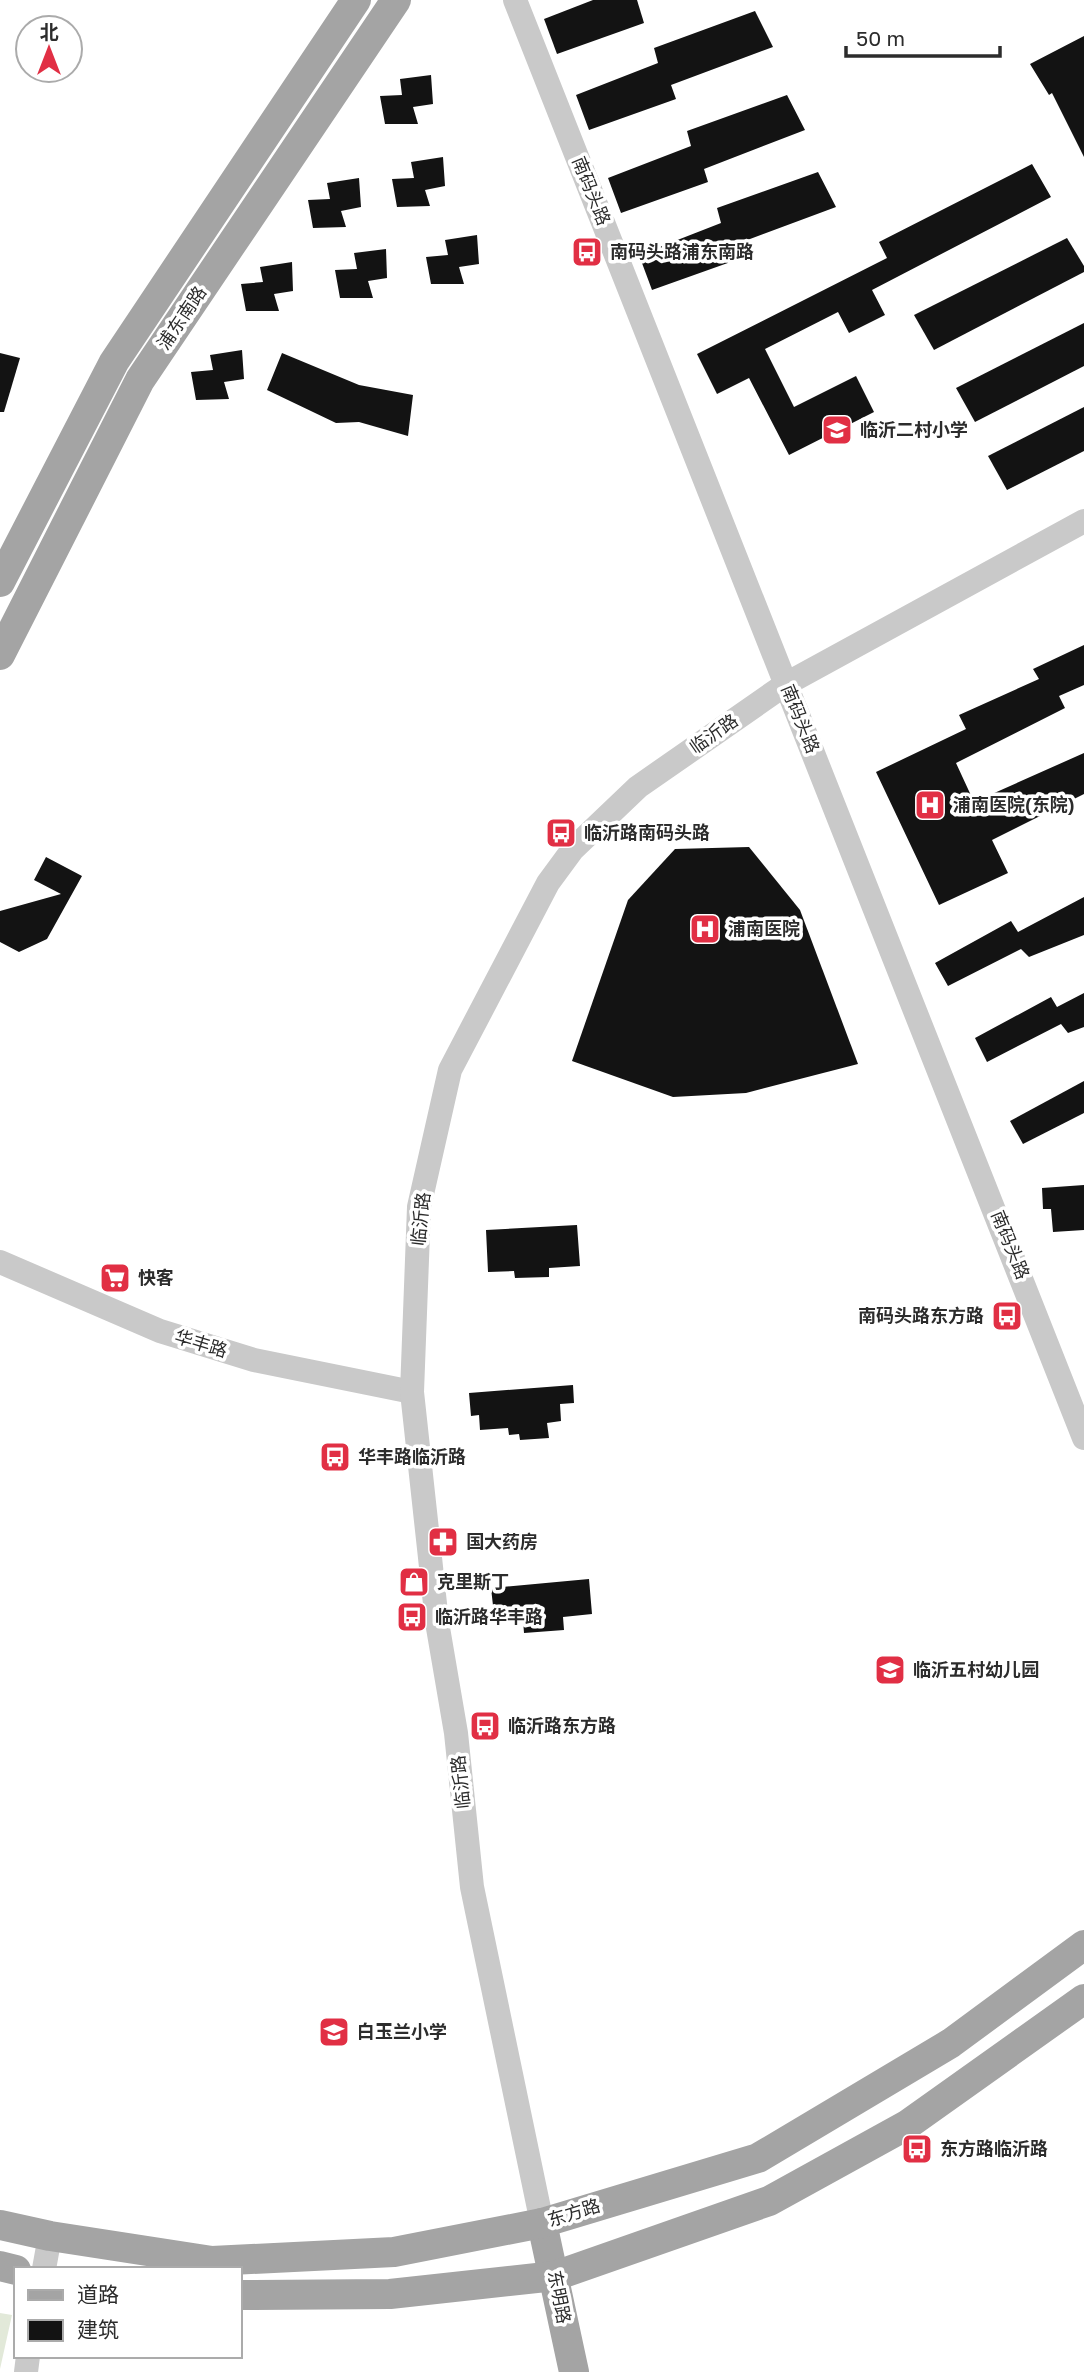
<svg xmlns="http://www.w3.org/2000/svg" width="1084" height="2372" font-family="'Golos Text','Noto Sans SC',sans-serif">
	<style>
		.green { fill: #e2e9d9 }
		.building { fill: #131313 }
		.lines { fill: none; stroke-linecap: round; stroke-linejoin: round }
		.minor { stroke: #c9c9c9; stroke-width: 24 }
		.major { stroke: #a4a4a4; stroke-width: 30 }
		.labels { text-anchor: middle; stroke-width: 7; stroke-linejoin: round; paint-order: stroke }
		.street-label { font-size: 18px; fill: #2c2c2c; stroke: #fff }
		.poi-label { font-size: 18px; font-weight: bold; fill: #2c2c2c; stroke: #fff; text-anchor: start }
	</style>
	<rect width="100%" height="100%" fill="#fff"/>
	<path class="green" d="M 0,2313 L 12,2315 L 0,2369 Z"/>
	<g class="building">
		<path d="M 593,0 L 637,0 L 644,23 L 557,54 L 544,19 Z"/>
		<path d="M 755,11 L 773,47 L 671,85 L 676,99 L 589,130 L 576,95 L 658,63 L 654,48 Z"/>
		<path d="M 1084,36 L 1084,157 L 1052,93 L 1049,95 L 1030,64 Z"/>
		<path d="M 431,75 L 433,104 L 413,107 L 418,124 L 385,124 L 380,96 L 402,95 L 400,79 Z"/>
		<path d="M 787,95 L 805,130 L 704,169 L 708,182 L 621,213 L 608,178 L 691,146 L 687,131 Z"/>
		<path d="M 443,157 L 445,186 L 425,190 L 430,206 L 397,207 L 392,179 L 414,178 L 411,162 Z"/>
		<path d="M 1032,164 L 1051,197 L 872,290 L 885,315 L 849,333 L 838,312 L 765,349 L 794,407 L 856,376 L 874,412 L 789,455 L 749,378 L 717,394 L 697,354 L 887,258 L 879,242 Z"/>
		<path d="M 818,172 L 836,207 L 734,245 L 739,259 L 652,290 L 639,255 L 721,223 L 717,208 Z"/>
		<path d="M 359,178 L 361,207 L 341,211 L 346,227 L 313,228 L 308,200 L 330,199 L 327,183 Z"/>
		<path d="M 477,235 L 479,264 L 459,267 L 464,284 L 431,284 L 426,257 L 448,255 L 445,240 Z"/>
		<path d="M 1067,238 L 1084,266 L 1084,272 L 934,350 L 914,315 Z"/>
		<path d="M 386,249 L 387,278 L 368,281 L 373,298 L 340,298 L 335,270 L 357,269 L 354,253 Z"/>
		<path d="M 292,262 L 293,291 L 274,294 L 279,311 L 246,311 L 241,284 L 263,282 L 260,267 Z"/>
		<path d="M 1084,323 L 1084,366 L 975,422 L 956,388 Z"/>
		<path d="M 242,350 L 244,379 L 224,382 L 229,399 L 196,400 L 191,372 L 213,370 L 210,355 Z"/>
		<path d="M 0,353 L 20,358 L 4,412 L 0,412 Z"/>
		<path d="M 282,353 L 359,385 L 413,395 L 408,436 L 359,422 L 336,423 L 267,390 Z"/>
		<path d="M 1084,407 L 1084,451 L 1007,490 L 988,456 Z"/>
		<path d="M 1084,645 L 1084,685 L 1059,696 L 1065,708 L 956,763 L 974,802 L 1084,753 L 1084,794 L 992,840 L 1008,873 L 939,905 L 876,772 L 966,729 L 959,715 L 1039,679 L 1033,669 Z"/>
		<path d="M 749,847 L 800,910 L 858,1064 L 746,1093 L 673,1097 L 572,1061 L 628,900 L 675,849 Z"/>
		<path d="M 46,857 L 82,876 L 47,939 L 19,952 L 0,942 L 0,911 L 61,894 L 34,880 Z"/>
		<path d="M 1084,897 L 1084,935 L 1029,957 L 1021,949 L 948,986 L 935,963 L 1011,921 L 1018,932 Z"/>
		<path d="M 1084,993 L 1084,1027 L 1068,1033 L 1061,1024 L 987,1062 L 975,1038 L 1051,997 L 1057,1007 Z"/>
		<path d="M 1084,1081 L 1084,1113 L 1023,1144 L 1010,1121 Z"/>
		<path d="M 1084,1185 L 1084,1230 L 1053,1232 L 1051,1209 L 1043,1209 L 1042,1188 Z"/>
		<path d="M 577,1225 L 580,1266 L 549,1268 L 549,1277 L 515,1278 L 514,1271 L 488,1272 L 486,1230 Z"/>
		<path d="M 573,1385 L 574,1403 L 560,1404 L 561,1421 L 547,1423 L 549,1438 L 520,1440 L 519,1434 L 509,1435 L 508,1428 L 480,1430 L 479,1415 L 471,1416 L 469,1393 Z"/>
		<path d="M 589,1579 L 592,1614 L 563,1617 L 564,1630 L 524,1633 L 523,1620 L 495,1623 L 491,1588 Z"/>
	</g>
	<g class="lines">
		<g class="minor">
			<path d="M 515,0 L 1084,1438"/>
			<path d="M 0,1262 L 160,1331 L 254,1360 L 412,1392"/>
			<path d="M 542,2223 L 472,1887 L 456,1733 L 437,1622 L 412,1392 L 419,1207 L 450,1070 L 548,883 L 573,849 L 638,787 L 786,684 L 1084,521"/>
			<path d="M 44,2269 L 50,2236"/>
			<path d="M 26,2372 L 28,2356"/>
		</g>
		<g class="major">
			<path d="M 0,582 L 114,362 L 356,0"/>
			<path d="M 0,655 L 140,380 L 396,0"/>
			<path d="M 542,2223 L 574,2372"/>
			<path d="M 0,2225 L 50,2236 L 212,2261 L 394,2252 L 542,2223 L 758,2158 L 951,2043 L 1084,1945"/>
			<path d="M 0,2266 L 16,2270"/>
			<path d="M 240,2295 L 390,2294 L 555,2276 L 769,2201 L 907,2125 L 1084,1999"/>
		</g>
	</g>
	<defs>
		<g id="bus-square" transform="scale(1.575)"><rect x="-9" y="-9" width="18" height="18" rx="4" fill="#e12f44" stroke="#fff"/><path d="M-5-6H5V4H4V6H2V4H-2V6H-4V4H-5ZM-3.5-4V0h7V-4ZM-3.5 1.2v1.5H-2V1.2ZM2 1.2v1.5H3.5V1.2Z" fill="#fff"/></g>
		<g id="school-square" transform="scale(1.575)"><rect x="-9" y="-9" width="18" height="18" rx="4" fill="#e12f44" stroke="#fff"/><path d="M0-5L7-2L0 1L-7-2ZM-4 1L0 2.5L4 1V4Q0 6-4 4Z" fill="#fff"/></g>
		<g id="hospital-square" transform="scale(1.575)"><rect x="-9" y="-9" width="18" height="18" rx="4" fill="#e12f44" stroke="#fff"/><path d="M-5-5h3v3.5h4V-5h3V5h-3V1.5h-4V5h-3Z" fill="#fff"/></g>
		<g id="supermarket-square" transform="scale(1.575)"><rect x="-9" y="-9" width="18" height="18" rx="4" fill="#e12f44" stroke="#fff"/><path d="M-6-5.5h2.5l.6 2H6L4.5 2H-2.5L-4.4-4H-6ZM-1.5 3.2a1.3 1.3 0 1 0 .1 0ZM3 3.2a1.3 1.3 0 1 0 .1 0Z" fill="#fff"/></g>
		<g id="pharmacy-square" transform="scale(1.575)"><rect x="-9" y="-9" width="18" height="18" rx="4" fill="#e12f44" stroke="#fff"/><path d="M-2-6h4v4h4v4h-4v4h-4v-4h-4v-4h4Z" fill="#fff"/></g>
		<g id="shop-square" transform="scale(1.575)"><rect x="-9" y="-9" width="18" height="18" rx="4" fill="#e12f44" stroke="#fff"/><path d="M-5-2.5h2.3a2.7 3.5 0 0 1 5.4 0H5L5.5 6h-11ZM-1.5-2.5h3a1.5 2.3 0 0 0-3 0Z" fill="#fff"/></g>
	</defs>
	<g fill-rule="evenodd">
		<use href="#bus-square" x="587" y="252"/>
		<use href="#school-square" x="837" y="430"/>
		<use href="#hospital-square" x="930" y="805"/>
		<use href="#bus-square" x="561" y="833"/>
		<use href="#hospital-square" x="705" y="929"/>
		<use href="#supermarket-square" x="115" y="1278"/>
		<use href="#bus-square" x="1007" y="1316"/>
		<use href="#bus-square" x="335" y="1457"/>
		<use href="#pharmacy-square" x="443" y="1542"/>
		<use href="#shop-square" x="414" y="1582"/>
		<use href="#bus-square" x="412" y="1617"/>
		<use href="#school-square" x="890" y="1670"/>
		<use href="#bus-square" x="485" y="1726"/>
		<use href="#school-square" x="334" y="2032"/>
		<use href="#bus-square" x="917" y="2149"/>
	</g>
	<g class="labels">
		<g class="street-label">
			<text transform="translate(591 191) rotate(68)" y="6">南码头路</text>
			<text transform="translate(182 318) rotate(-56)" y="6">浦东南路</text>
			<text transform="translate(800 719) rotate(68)" y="6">南码头路</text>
			<text transform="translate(714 734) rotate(-35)" y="6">临沂路</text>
			<text transform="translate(421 1219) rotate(-84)" y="6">临沂路</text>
			<text transform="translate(1010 1245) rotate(68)" y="6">南码头路</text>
			<text transform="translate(201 1344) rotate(17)" y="6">华丰路</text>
			<text transform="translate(461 1782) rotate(-96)" y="6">临沂路</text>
			<text transform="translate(574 2213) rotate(-17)" y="6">东方路</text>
			<text transform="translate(559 2297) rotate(79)" y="6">东明路</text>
		</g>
		<g class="poi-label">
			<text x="610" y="258">南码头路浦东南路</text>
			<text x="860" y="436">临沂二村小学</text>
			<text x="953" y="811">浦南医院(东院)</text>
			<text x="584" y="839">临沂路南码头路</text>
			<text x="728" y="935">浦南医院</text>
			<text x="138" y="1284">快客</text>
			<text x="984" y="1322" text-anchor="end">南码头路东方路</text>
			<text x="358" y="1463">华丰路临沂路</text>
			<text x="466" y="1548">国大药房</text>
			<text x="437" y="1588">克里斯丁</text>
			<text x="435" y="1623">临沂路华丰路</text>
			<text x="913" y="1676">临沂五村幼儿园</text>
			<text x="508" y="1732">临沂路东方路</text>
			<text x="357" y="2038">白玉兰小学</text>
			<text x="940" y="2155">东方路临沂路</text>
		</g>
	</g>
	<rect x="14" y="2267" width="228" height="91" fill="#ffffff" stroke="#ababab" stroke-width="2"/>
	<rect x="28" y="2290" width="35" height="10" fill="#a4a4a4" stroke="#ababab" stroke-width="2"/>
	<text x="77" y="2302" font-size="21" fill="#2c2c2c">道路</text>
	<rect x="28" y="2320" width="35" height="21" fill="#131313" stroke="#ababab" stroke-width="2"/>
	<text x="77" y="2337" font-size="21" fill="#2c2c2c">建筑</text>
	<g transform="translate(49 49)"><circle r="33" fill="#ffffff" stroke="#ababab" stroke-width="2"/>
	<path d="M0-5L12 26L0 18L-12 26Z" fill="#e12f44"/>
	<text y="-10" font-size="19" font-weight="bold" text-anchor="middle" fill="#2c2c2c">北</text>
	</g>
	<path d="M846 46v10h154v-10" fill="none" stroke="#2c2c2c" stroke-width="3.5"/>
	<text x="856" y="46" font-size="21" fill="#2c2c2c" stroke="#ffffff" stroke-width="5" paint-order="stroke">50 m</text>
</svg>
